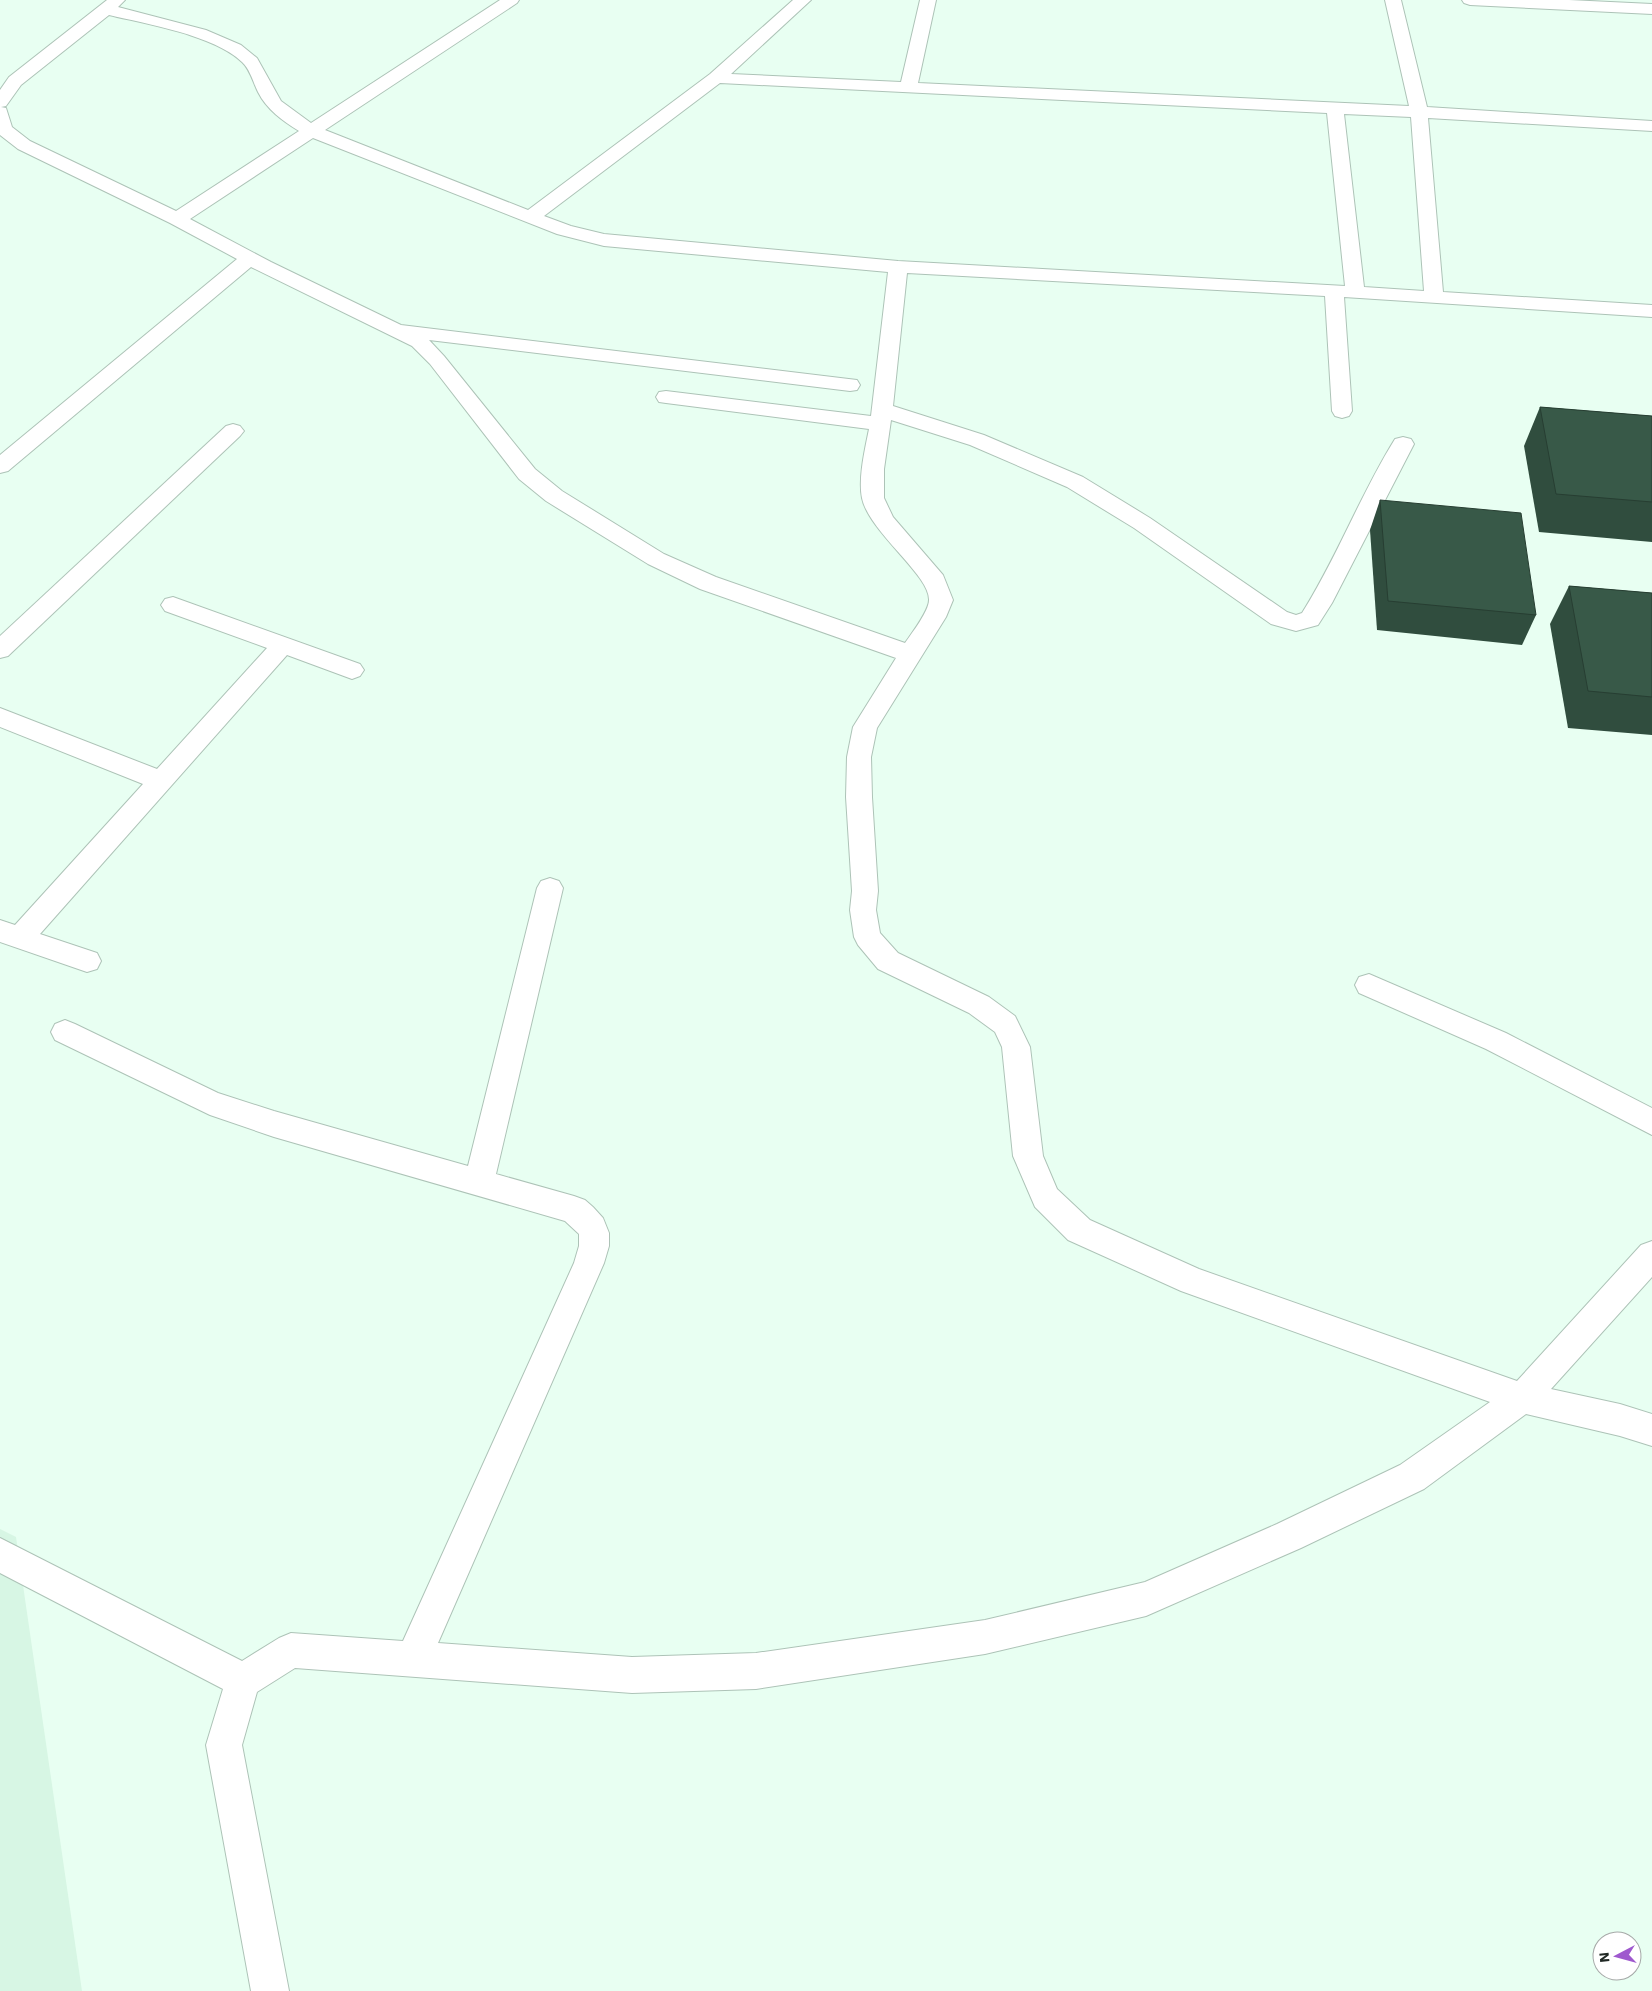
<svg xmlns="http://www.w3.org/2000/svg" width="1652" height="1991" font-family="'Work Sans',sans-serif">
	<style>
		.built { fill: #d7f6e4 }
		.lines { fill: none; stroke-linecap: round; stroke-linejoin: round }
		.minor-casing { stroke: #adc3b7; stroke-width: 2 }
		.minor { fill: #fff; fill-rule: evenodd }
		.wall { fill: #304d3e }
		.building { fill: #385948; stroke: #273e32 }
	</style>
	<rect width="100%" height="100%" fill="#e8fff2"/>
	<path class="built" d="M 0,1529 L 16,1537 L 82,1991 L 0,1991 Z"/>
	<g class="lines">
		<g class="minor-casing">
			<g id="minor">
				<path d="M 107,0 L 125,0 L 118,7 L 206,30 L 241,45 L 257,58 L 281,101 L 311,123 L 500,0 L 519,0 L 517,3 L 325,130 L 528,210 L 710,74 L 793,0 L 811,0 L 731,74 L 901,82 L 920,0 L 936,0 L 918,83 L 1409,106 L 1385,0 L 1401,0 L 1427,107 L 1652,121 L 1652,131 L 1428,118 L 1443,292 L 1652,305 L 1652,317 L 1344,297 L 1352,411 L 1349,416 L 1342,418 L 1335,416 L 1332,411 L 1325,296 L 907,273 L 893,406 L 984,435 L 1083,477 L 1150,518 L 1287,612 L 1296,615 L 1302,613 C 1337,558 1360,495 1395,439 L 1403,437 L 1411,439 L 1414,444 L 1332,603 L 1318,625 L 1296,631 L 1271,624 L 1134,528 L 1067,487 L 970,445 L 891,420 L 884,469 L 884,498 L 893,517 L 943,575 L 953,600 L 946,617 L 877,728 L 871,757 L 872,797 L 878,891 L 876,910 L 880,933 L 898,953 L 989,997 L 1015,1016 L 1030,1047 L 1043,1156 L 1057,1189 L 1090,1220 L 1199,1269 L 1517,1381 L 1641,1245 L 1652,1241 L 1652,1277 L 1551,1389 L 1620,1404 L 1652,1414 L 1652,1446 L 1620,1436 L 1526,1414 L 1424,1489 L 1301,1548 L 1146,1616 L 985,1654 L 756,1689 L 632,1693 L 295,1668 L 257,1692 L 242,1745 L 289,1991 L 251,1991 L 206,1745 L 223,1689 L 0,1573 L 0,1538 L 242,1661 L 279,1638 L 291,1633 L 403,1641 L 574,1263 L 579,1246 L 579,1234 L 565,1221 L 274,1137 L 210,1115 L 55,1040 L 51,1032 L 55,1024 L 65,1020 L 75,1024 L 218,1093 L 274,1111 L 468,1166 L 537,888 L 541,881 L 550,878 L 559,881 L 563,888 L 496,1174 L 574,1196 L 585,1200 L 593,1207 L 603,1218 L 609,1233 L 609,1246 L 604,1263 L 438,1643 L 632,1657 L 756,1653 L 985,1620 L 1145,1582 L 1277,1524 L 1400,1465 L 1490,1402 L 1181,1291 L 1068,1240 L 1035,1207 L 1013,1156 L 1002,1047 L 995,1032 L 969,1013 L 878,969 L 858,945 L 854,937 L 850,910 L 852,891 L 846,797 L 847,757 L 853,727 L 896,658 L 700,589 L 648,564 L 546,501 L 519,479 L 430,364 L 412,346 L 251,267 L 8,471 L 0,473 L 0,455 L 237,259 L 170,223 L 18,149 L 0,135 L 0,90 L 9,77 ZM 109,15 C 146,24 214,35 242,62 C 250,69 253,82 258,92 C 267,110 283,121 299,131 L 176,211 L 30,141 L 12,127 L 6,108 L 1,107 L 6,106 L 21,85 ZM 720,83 L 1327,113 L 1345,286 L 898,261 L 604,234 L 571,226 L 544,216 ZM 1344,114 L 1411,117 L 1424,291 L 1364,287 ZM 313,138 L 557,234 L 604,246 L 888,272 L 871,416 L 666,391 L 659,392 L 656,397 L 659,402 L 666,403 L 869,429 C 865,449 858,478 862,498 C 869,532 930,575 929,600 C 929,611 912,633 905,643 L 716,577 L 664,554 L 562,491 L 535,469 L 444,356 L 429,340 L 850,391 L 857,390 L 860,385 L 857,380 L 401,325 L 271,262 L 190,219 Z"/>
				<path d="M 1462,0 L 1569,0 L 1652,4 L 1652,14 L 1470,5 L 1464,3 Z"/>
				<path d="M 233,424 L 240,426 L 244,431 L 240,436 L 8,656 L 0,658 L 0,636 L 226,426 Z"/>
				<path d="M 173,597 L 360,664 L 364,670 L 360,676 L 352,679 L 287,655 L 40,934 L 97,953 L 101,961 L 97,969 L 87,972 L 0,942 L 0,920 L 15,925 L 143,784 L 0,727 L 0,708 L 157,769 L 267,648 L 165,611 L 161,605 L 165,599 Z"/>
				<path d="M 1369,974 L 1506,1033 L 1652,1108 L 1652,1135 L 1486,1049 L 1359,993 L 1355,985 L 1359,977 Z"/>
			</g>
		</g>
		<use href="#minor" class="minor"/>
	</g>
	<g class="wall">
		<path d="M 1540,407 L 1652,416 L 1652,542 L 1539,532 L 1524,446 Z"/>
		<path d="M 1380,500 L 1536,615 L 1522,645 L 1377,630 L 1370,530 Z"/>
		<path d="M 1569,586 L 1652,593 L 1652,735 L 1568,728 L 1550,624 Z"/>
	</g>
	<g class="building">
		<path d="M 1540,407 L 1652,416 L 1652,502 L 1556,494 Z"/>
		<path d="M 1380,500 L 1521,513 L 1536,615 L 1388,601 Z"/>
		<path d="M 1569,586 L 1652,593 L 1652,697 L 1588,691 Z"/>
	</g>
	<g transform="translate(1617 1956) rotate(264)"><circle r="24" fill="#ffffff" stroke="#a6a9a8"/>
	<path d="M0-4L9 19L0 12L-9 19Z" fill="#9f59ce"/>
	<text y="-8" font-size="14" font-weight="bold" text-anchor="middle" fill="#212925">N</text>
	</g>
</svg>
